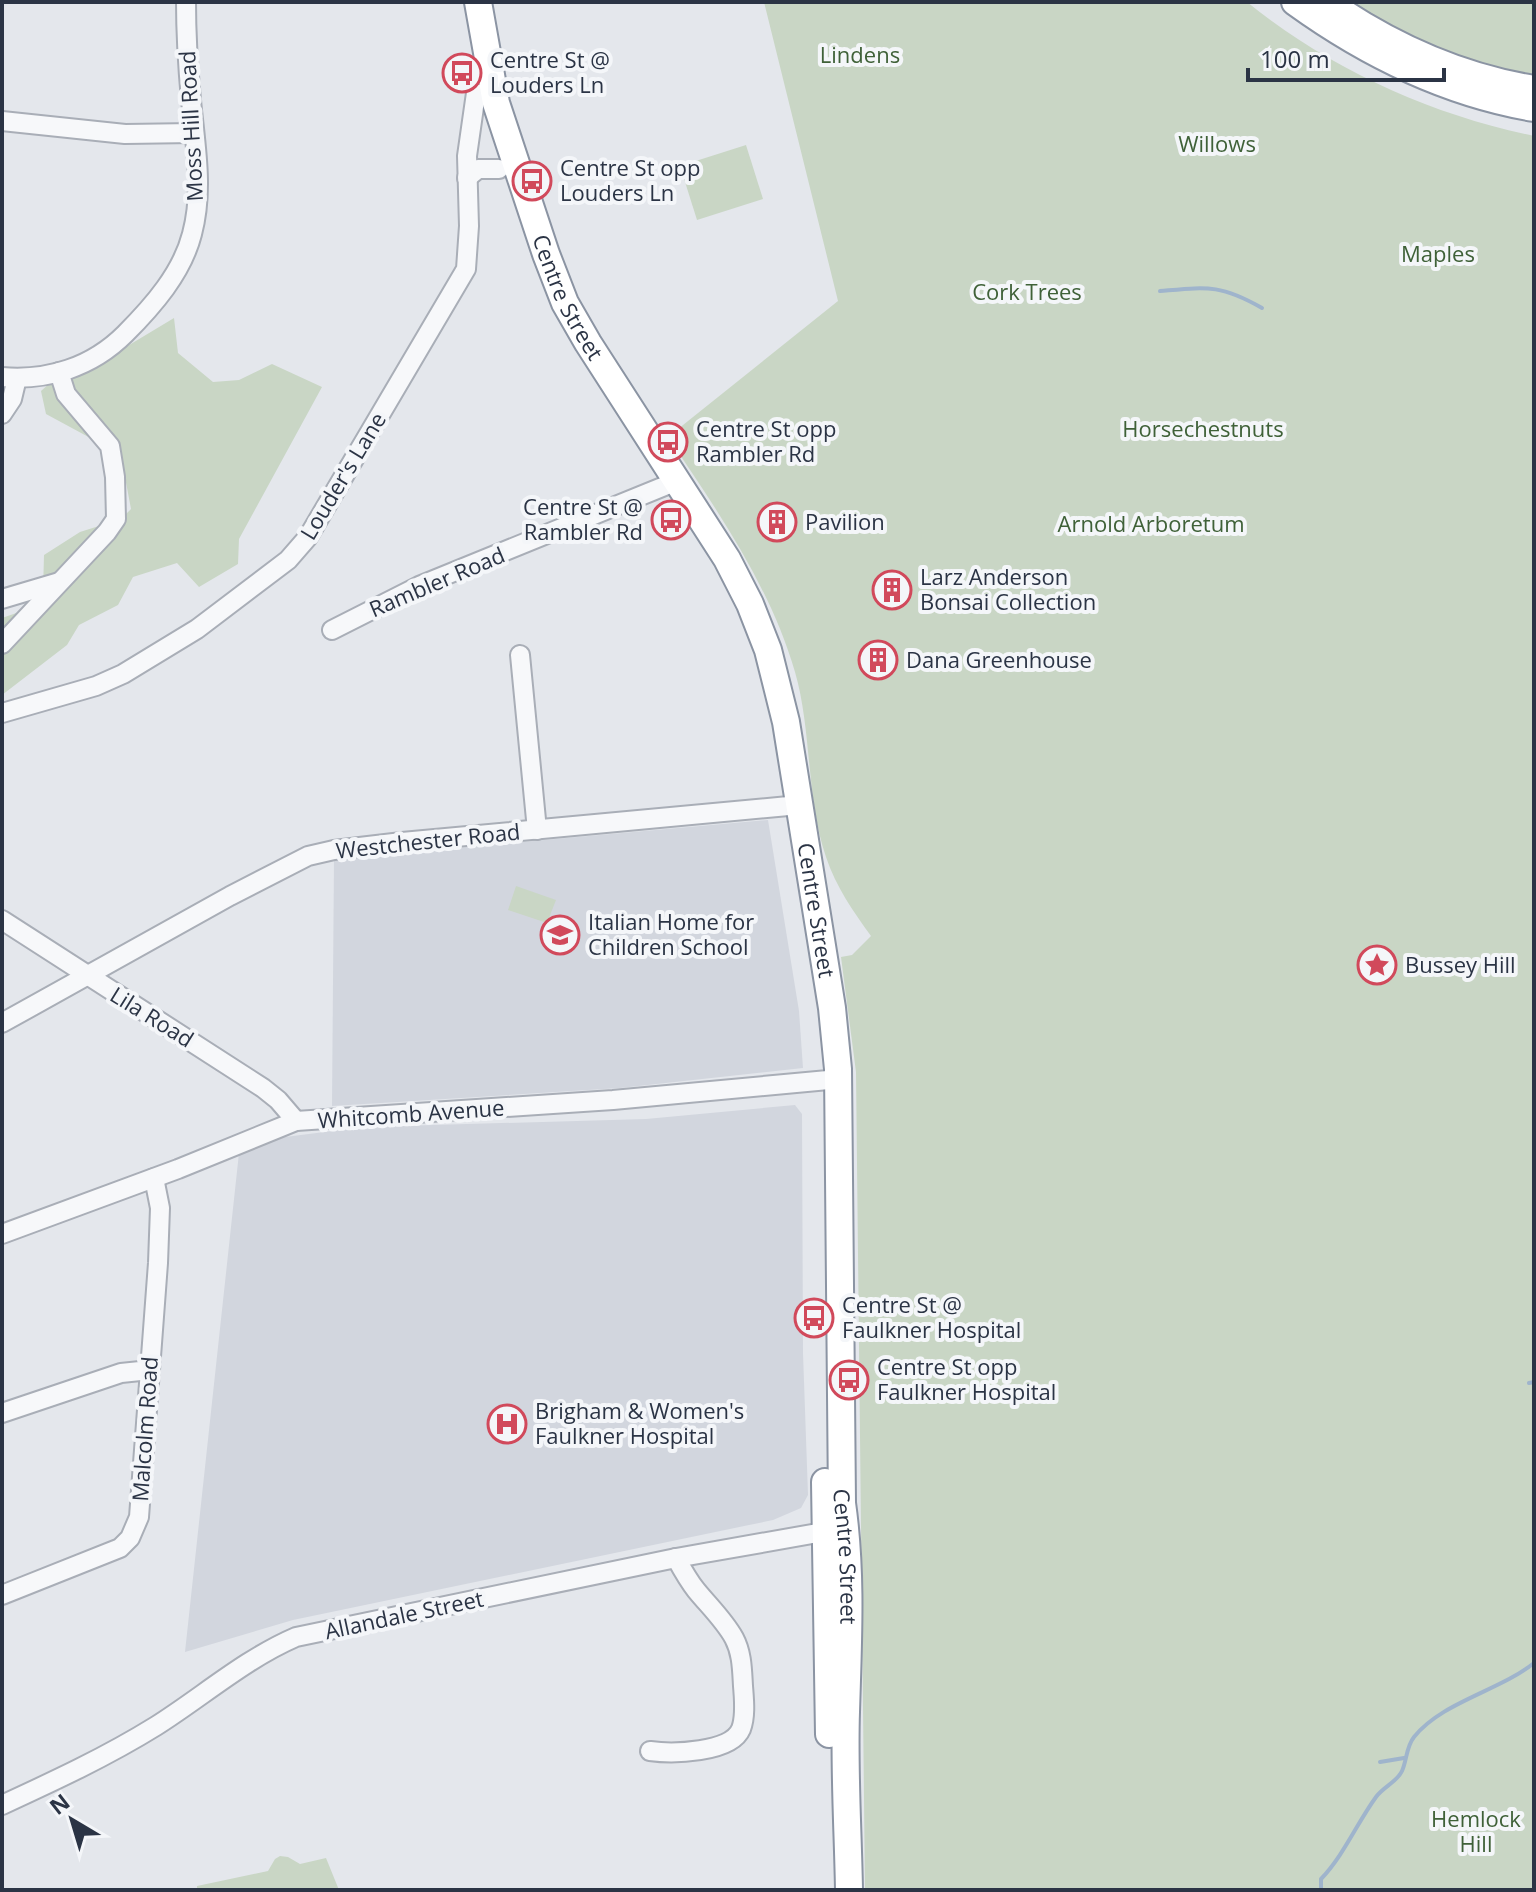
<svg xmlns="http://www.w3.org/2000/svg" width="1536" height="1892" font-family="'Open Sans',sans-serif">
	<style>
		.built { fill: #d2d6de }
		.green { fill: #c9d6c5 }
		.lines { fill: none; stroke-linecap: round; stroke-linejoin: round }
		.stream { stroke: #9fb4cc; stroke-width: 4 }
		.minor-casing { stroke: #a9aeb7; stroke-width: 22 }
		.highway-casing { stroke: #8b94a3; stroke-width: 30 }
		.minor { stroke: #f7f8fa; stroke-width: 18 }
		.highway { stroke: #fff; stroke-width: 26 }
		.labels { text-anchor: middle; stroke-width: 8; stroke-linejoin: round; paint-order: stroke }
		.park-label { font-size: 22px; fill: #3f6138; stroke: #f4f6f9 }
		.poi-label { font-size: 22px; fill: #2b3445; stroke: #f4f6f9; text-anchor: start }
		.street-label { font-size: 22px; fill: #2b3445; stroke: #f4f6f9 }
	</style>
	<rect width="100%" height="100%" fill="#e4e7ec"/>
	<g class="built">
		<path d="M 768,820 L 799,1011 L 803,1068 L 620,1088 L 332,1106 L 334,859 Z"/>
		<path d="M 795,1105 L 802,1114 L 803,1353 L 808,1495 L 801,1508 L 773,1520 L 293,1620 L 185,1652 L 239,1153 L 285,1137 L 364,1127 L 646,1119 Z"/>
	</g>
	<g class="green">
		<path d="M 764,2 L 1247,2 C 1330,69 1429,114 1534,136 L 1534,1890 L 865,1890 L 856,1072 L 841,957 L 852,955 L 871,936 C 853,911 836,887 826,857 C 806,798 812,731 795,672 C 770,586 717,510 668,437 L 838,301 Z"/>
		<path d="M 1346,2 L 1534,2 L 1534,79 C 1466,66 1406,35 1346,2 Z"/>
		<path d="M 746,145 L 763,199 L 697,220 L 680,166 Z"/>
		<path d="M 174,318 L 178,353 L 213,382 L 239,380 L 272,364 L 322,387 L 239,539 L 238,564 L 199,587 L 177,563 L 133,577 L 118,605 L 79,625 L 67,645 L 2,695 L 2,618 L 25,610 L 43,592 L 44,555 L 80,532 L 121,519 L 131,509 L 125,477 L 107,447 L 46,414 L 41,391 L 50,383 L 86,371 Z"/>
		<path d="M 516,886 L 556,900 L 547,923 L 508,910 Z"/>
		<path d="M 280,1856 L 288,1857 L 300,1864 L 326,1858 L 339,1890 L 197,1890 L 197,1886 L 268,1871 L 275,1859 Z"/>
	</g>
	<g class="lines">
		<g class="stream">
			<path d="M 1160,291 C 1207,287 1220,284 1262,308"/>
			<path d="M 1529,1383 L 1534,1382"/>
			<path d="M 1380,1762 L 1404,1758"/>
			<path d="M 1321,1890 L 1321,1879 C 1344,1855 1357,1823 1376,1797 C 1383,1787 1397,1782 1402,1771 C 1407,1760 1406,1747 1414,1737 C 1442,1702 1499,1691 1534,1663"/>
		</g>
		<g class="minor-casing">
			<g id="minor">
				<path d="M 2,121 L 125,134 L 194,133"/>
				<path d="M 467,178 L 478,169 L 499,169"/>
				<path d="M 2,377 C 48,381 92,367 125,334 C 153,306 182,273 192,234 C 204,189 195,144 191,100 C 188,67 186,35 186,2"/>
				<path d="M 2,414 L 12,399 L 17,378"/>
				<path d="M 2,599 L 59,582"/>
				<path d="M 332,630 L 419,586 L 677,481"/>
				<path d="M 2,644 L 107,532 L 116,519 L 115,477 L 110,446 L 66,394 L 59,372"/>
				<path d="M 520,655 L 537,830"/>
				<path d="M 2,713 L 96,686 L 123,674 L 197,629 L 288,560 L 308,537 L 466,269 L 469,226 L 467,156 L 476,93"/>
				<path d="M 2,920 L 263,1088 L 278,1100 L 296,1121"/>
				<path d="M 2,1023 L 230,896 L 308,856 L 334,850 L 402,842 L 799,805"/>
				<path d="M 2,1234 L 178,1169 L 296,1121 L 613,1100 L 839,1079"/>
				<path d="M 2,1413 L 121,1373 L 150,1370"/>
				<path d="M 2,1595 L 120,1548 L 130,1538 L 139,1517 L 158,1263 L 160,1208 L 154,1178"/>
				<path d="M 650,1751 C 672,1754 731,1753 741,1729 C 746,1716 744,1699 743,1686 C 742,1669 742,1653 734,1638 C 724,1620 709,1606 696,1590 C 688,1580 682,1569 676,1558"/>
				<path d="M 2,1805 C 54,1781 106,1757 156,1726 C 202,1697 245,1659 296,1637 L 676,1558 L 835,1530"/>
			</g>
		</g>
		<g class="highway-casing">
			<g id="highway">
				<path id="s1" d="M 478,2 L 496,103 L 546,254 L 565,303 L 588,343 L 727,559 L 750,604 L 768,650 L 786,722 L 832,1008 L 838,1069 L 842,1503 C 852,1573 848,1642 846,1712 C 844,1771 848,1831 849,1890"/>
				<path d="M 1295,2 C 1367,54 1446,93 1534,108"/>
				<path d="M 1327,2 C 1389,45 1460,77 1534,89"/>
				<path d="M 825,1482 L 829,1734"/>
			</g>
		</g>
		<use href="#minor" class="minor"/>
		<use href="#highway" class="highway"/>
	</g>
	<defs>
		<g id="bus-ring" transform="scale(2)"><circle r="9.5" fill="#f4f6f9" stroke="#d1495b" stroke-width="1.5"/><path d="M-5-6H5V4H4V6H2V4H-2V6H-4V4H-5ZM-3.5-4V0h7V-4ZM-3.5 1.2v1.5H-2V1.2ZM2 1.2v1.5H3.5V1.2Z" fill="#d1495b"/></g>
		<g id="building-ring" transform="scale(2)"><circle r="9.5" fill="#f4f6f9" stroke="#d1495b" stroke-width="1.5"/><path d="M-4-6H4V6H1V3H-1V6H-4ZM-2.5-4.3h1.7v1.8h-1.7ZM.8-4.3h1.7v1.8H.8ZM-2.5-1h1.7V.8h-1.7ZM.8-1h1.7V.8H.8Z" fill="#d1495b"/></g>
		<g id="school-ring" transform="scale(2)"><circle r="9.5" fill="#f4f6f9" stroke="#d1495b" stroke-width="1.5"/><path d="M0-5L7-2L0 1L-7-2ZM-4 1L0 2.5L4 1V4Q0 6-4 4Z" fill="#d1495b"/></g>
		<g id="sight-ring" transform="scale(2)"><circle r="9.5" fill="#f4f6f9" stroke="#d1495b" stroke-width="1.5"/><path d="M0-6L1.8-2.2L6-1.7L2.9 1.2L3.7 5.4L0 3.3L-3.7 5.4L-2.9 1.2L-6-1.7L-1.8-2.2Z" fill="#d1495b"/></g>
		<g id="hospital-ring" transform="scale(2)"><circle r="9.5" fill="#f4f6f9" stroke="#d1495b" stroke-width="1.5"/><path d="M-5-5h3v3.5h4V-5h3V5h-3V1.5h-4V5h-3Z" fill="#d1495b"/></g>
	</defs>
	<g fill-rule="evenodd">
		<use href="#bus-ring" x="462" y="73"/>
		<use href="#bus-ring" x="532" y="181"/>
		<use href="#bus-ring" x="668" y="442"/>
		<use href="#bus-ring" x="671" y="520"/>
		<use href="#building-ring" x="777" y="522"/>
		<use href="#building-ring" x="892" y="590"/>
		<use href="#building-ring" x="878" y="660"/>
		<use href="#school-ring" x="560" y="935"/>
		<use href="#sight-ring" x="1377" y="965"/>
		<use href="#bus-ring" x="814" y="1318"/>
		<use href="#bus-ring" x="849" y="1380"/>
		<use href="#hospital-ring" x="507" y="1424"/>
	</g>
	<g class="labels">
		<g class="park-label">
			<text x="860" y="63">Lindens</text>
			<text x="1217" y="152">Willows</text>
			<text x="1438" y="262">Maples</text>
			<text x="1027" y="300">Cork Trees</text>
			<text x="1203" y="437">Horsechestnuts</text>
			<text x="1151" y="532">Arnold Arboretum</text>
			<text x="1476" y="1827">Hemlock<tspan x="1476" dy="25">Hill</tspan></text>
		</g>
		<g class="poi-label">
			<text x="490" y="68">Centre St @<tspan x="490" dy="25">Louders Ln</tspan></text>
			<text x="560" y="176">Centre St opp<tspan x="560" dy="25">Louders Ln</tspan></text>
			<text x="696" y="437">Centre St opp<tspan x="696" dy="25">Rambler Rd</tspan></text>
			<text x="643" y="515" text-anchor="end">Centre St @<tspan x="643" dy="25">Rambler Rd</tspan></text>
			<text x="805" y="530">Pavilion</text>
			<text x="920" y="585">Larz Anderson<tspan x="920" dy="25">Bonsai Collection</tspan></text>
			<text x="906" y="668">Dana Greenhouse</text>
			<text x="588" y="930">Italian Home for<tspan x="588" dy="25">Children School</tspan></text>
			<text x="1405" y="973">Bussey Hill</text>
			<text x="842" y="1313">Centre St @<tspan x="842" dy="25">Faulkner Hospital</tspan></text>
			<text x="877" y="1375">Centre St opp<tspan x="877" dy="25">Faulkner Hospital</tspan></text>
			<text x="535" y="1419">Brigham &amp; Women's<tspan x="535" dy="25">Faulkner Hospital</tspan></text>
		</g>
		<g class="street-label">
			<text transform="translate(191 126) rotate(-93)" y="8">Moss Hill Road</text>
			<text dy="8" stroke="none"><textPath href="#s1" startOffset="310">Centre Street</textPath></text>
			<text transform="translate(343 476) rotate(-59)" y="8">Louder's Lane</text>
			<text transform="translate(437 582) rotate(-23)" y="8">Rambler Road</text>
			<text transform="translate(428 841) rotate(-6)" y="8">Westchester Road</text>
			<text dy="8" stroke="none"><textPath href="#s1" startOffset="982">Centre Street</textPath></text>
			<text transform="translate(152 1017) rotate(32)" y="8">Lila Road</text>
			<text transform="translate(411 1114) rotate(-4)" y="8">Whitcomb Avenue</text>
			<text transform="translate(145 1429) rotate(-86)" y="8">Malcolm Road</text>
			<text dy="8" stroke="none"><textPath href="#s1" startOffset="1630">Centre Street</textPath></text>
			<text transform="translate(404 1615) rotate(-12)" y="8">Allandale Street</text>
		</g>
	</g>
	<rect width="1536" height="1892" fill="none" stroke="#2b3445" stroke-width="8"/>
	<g transform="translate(72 1820) rotate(322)" stroke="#f4f6f9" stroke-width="6" paint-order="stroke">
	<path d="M0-6L14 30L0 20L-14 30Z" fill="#2b3445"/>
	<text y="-12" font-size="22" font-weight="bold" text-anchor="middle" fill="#2b3445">N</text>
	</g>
	<path d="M1248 68v12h196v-12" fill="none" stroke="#2b3445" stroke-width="4"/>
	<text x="1260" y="68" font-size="24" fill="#2b3445" stroke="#f4f6f9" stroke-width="6" paint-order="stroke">100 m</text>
</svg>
